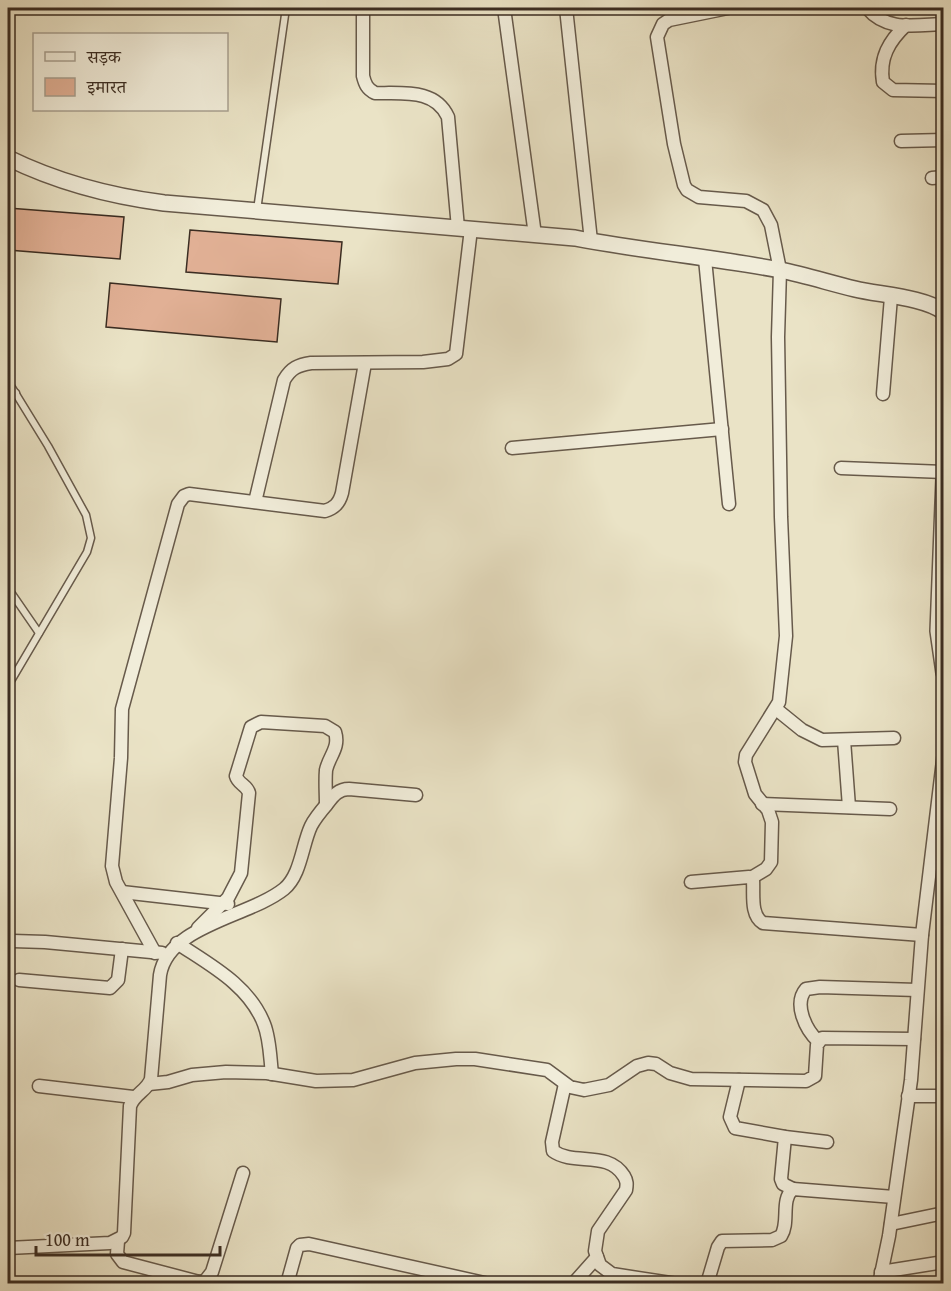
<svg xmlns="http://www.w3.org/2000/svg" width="951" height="1291" font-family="'Gentium Book Plus','Noto Serif Devanagari',serif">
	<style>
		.building { fill: #e1b095; stroke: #3b2d22; stroke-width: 1.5 }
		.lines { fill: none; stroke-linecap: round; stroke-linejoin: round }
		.service-casing { stroke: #675a4b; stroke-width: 9 }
		.minor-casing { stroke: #675a4b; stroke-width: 15 }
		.tertiary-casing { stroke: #675a4b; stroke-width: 18 }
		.service { stroke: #f1edda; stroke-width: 6 }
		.minor { stroke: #f1edda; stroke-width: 12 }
		.tertiary { stroke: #f1edda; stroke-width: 15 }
	</style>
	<rect width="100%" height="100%" fill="#eae3c6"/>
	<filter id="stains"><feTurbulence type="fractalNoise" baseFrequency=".00333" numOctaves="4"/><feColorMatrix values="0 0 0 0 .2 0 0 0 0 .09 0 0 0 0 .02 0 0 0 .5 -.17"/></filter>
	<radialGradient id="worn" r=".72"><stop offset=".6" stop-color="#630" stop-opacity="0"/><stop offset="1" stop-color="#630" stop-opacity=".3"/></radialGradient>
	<g class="building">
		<path d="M 8,208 L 124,217 L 120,259 L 8,250 Z"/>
		<path d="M 190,230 L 342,242 L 338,284 L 186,272 Z"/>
		<path d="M 110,283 L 281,299 L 277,342 L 106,327 Z"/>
	</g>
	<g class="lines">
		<g class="service-casing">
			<g id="service">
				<path d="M 257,210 L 286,8"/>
				<path d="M 8,381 L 48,446 L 86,515 L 91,538 L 87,552 L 8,686"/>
				<path d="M 8,400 L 16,393"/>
				<path d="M 8,588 L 39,633"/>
			</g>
		</g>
		<g class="minor-casing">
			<g id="minor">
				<path d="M 363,8 L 363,76 C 365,84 367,89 375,93 C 402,94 435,88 448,117 L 458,228"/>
				<path d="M 504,8 L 535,235"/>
				<path d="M 566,8 L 591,241"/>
				<path d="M 728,8 L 669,20 L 663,24 L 657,37 L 674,144 L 684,185 L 687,190 L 699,197 L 746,201 L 763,210 L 771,225 L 780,270 L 778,337 L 781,517 L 786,636 L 779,702 L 746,755 L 745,762 L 755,794 L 768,810 L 772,822 L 771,862 L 766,869 L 751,878"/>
				<path d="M 867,8 C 887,32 915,25 944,24"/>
				<path d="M 906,25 C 889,41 879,58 883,82 L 893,90 L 944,91"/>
				<path d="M 901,141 L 944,140"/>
				<path d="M 932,178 L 944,177"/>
				<path d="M 705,259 L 729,504"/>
				<path d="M 883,394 L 891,297"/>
				<path d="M 512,448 L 722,429"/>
				<path d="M 841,468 L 944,472"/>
				<path d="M 255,502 L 284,380 C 291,368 298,365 311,363 L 423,362 L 448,359 L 456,354 L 471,229"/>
				<path d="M 776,709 L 802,730 L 822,740 L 894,738"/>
				<path d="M 844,740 L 849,807"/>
				<path d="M 762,804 L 890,809"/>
				<path d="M 691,882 L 749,877 L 753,880 C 754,894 750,915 763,923 L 922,935"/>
				<path d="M 122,892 L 228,904"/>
				<path d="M 198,928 L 228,898 L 241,873 L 249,793 C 247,785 238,784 236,776 L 251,727 L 261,722 L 325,726 L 335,732 C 340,748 329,756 326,770 C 325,781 326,793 326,805"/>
				<path d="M 13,941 L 45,942 L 162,953"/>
				<path d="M 177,943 C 210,965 249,985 264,1024 C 270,1039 270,1057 272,1074"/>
				<path d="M 155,953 L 116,882 L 112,866 L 121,758 L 122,709 L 178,504 L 184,496 L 189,494 L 325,511 C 334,508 339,504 342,493 L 365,363"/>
				<path d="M 19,980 L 110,988 L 118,980 L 122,949"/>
				<path d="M 818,1041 C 806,1030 793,1004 806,989 L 820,987 L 917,990"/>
				<path d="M 739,1080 L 730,1117 L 735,1128 L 785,1137 L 827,1142"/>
				<path d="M 149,1084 L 168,1082 L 192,1075 L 226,1072 L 267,1073 L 316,1081 L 353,1080 L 415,1063 L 456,1059 L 475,1059 L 547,1070 L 570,1087 L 584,1090 L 609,1085 L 637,1066 L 648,1063 L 656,1064 L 670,1073 L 691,1079 L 806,1081 L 815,1076 L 817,1045 L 822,1038 L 914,1039"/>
				<path d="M 565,1084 L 552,1142 L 553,1151 C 574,1166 608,1150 624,1176 C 627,1181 627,1184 626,1190 L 598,1231 L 595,1251 L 600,1265 L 612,1274 L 677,1284"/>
				<path d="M 39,1086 L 133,1097"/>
				<path d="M 908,1096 L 944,1096"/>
				<path d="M 785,1137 L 781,1179 L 783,1184 L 793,1189"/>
				<path d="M 891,1224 L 944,1213"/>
				<path d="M 118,1241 L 117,1254 L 123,1262 L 199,1282 L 205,1281 L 212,1272 L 243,1173"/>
				<path d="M 8,1248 L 110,1243 L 122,1237 L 124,1233 L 130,1106 C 135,1093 147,1091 151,1079 L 160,975 C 168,925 249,917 284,889 C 301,875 302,845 311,826 C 315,818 321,811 327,804 C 333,796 338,789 349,789 L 416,795"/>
				<path d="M 881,1272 L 944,1262"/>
				<path d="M 287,1284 L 297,1248 L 300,1245 L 309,1244 L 489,1284"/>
				<path d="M 573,1284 L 597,1257"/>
				<path d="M 707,1284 L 718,1247 L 722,1241 L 772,1240 L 781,1236 C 790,1222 780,1200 793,1189 L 894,1197"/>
				<path d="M 879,1284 L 889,1236 L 911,1080 L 922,935 L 944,752"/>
			</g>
		</g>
		<g class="tertiary-casing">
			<g id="tertiary">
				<path d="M 8,158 C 57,182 110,196 164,203 L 575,238 C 643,251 712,257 780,270 C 805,275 830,283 855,289 C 880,295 924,297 944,312"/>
				<path d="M 944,478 L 938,631 L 944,673"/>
			</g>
		</g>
		<use href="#service" class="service"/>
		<use href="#minor" class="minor"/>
		<use href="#tertiary" class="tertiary"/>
	</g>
	<rect width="951" height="1291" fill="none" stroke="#eae3c6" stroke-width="30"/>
	<rect x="9" y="9" width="933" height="1273" fill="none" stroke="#3b2d22" stroke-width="3"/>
	<rect x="15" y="15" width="921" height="1261" fill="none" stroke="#3b2d22" stroke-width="1.5"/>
	<rect x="33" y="33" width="195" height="78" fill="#f1edda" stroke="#a8a090" stroke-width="1.5"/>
	<rect x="45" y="52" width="30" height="9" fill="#f1edda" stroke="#a8a090" stroke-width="1.5"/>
	<text x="87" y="63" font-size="18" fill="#3b2d22">सड़क</text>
	<rect x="45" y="78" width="30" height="18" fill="#e1b095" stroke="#a8a090" stroke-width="1.5"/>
	<text x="87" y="93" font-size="18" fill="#3b2d22">इमारत</text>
	<path d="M36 1246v9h184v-9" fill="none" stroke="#3b2d22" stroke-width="3"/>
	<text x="45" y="1246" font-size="18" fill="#3b2d22" stroke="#f1edda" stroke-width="4.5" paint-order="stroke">100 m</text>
	<rect width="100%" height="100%" filter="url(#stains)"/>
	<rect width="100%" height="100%" fill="url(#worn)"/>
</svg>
